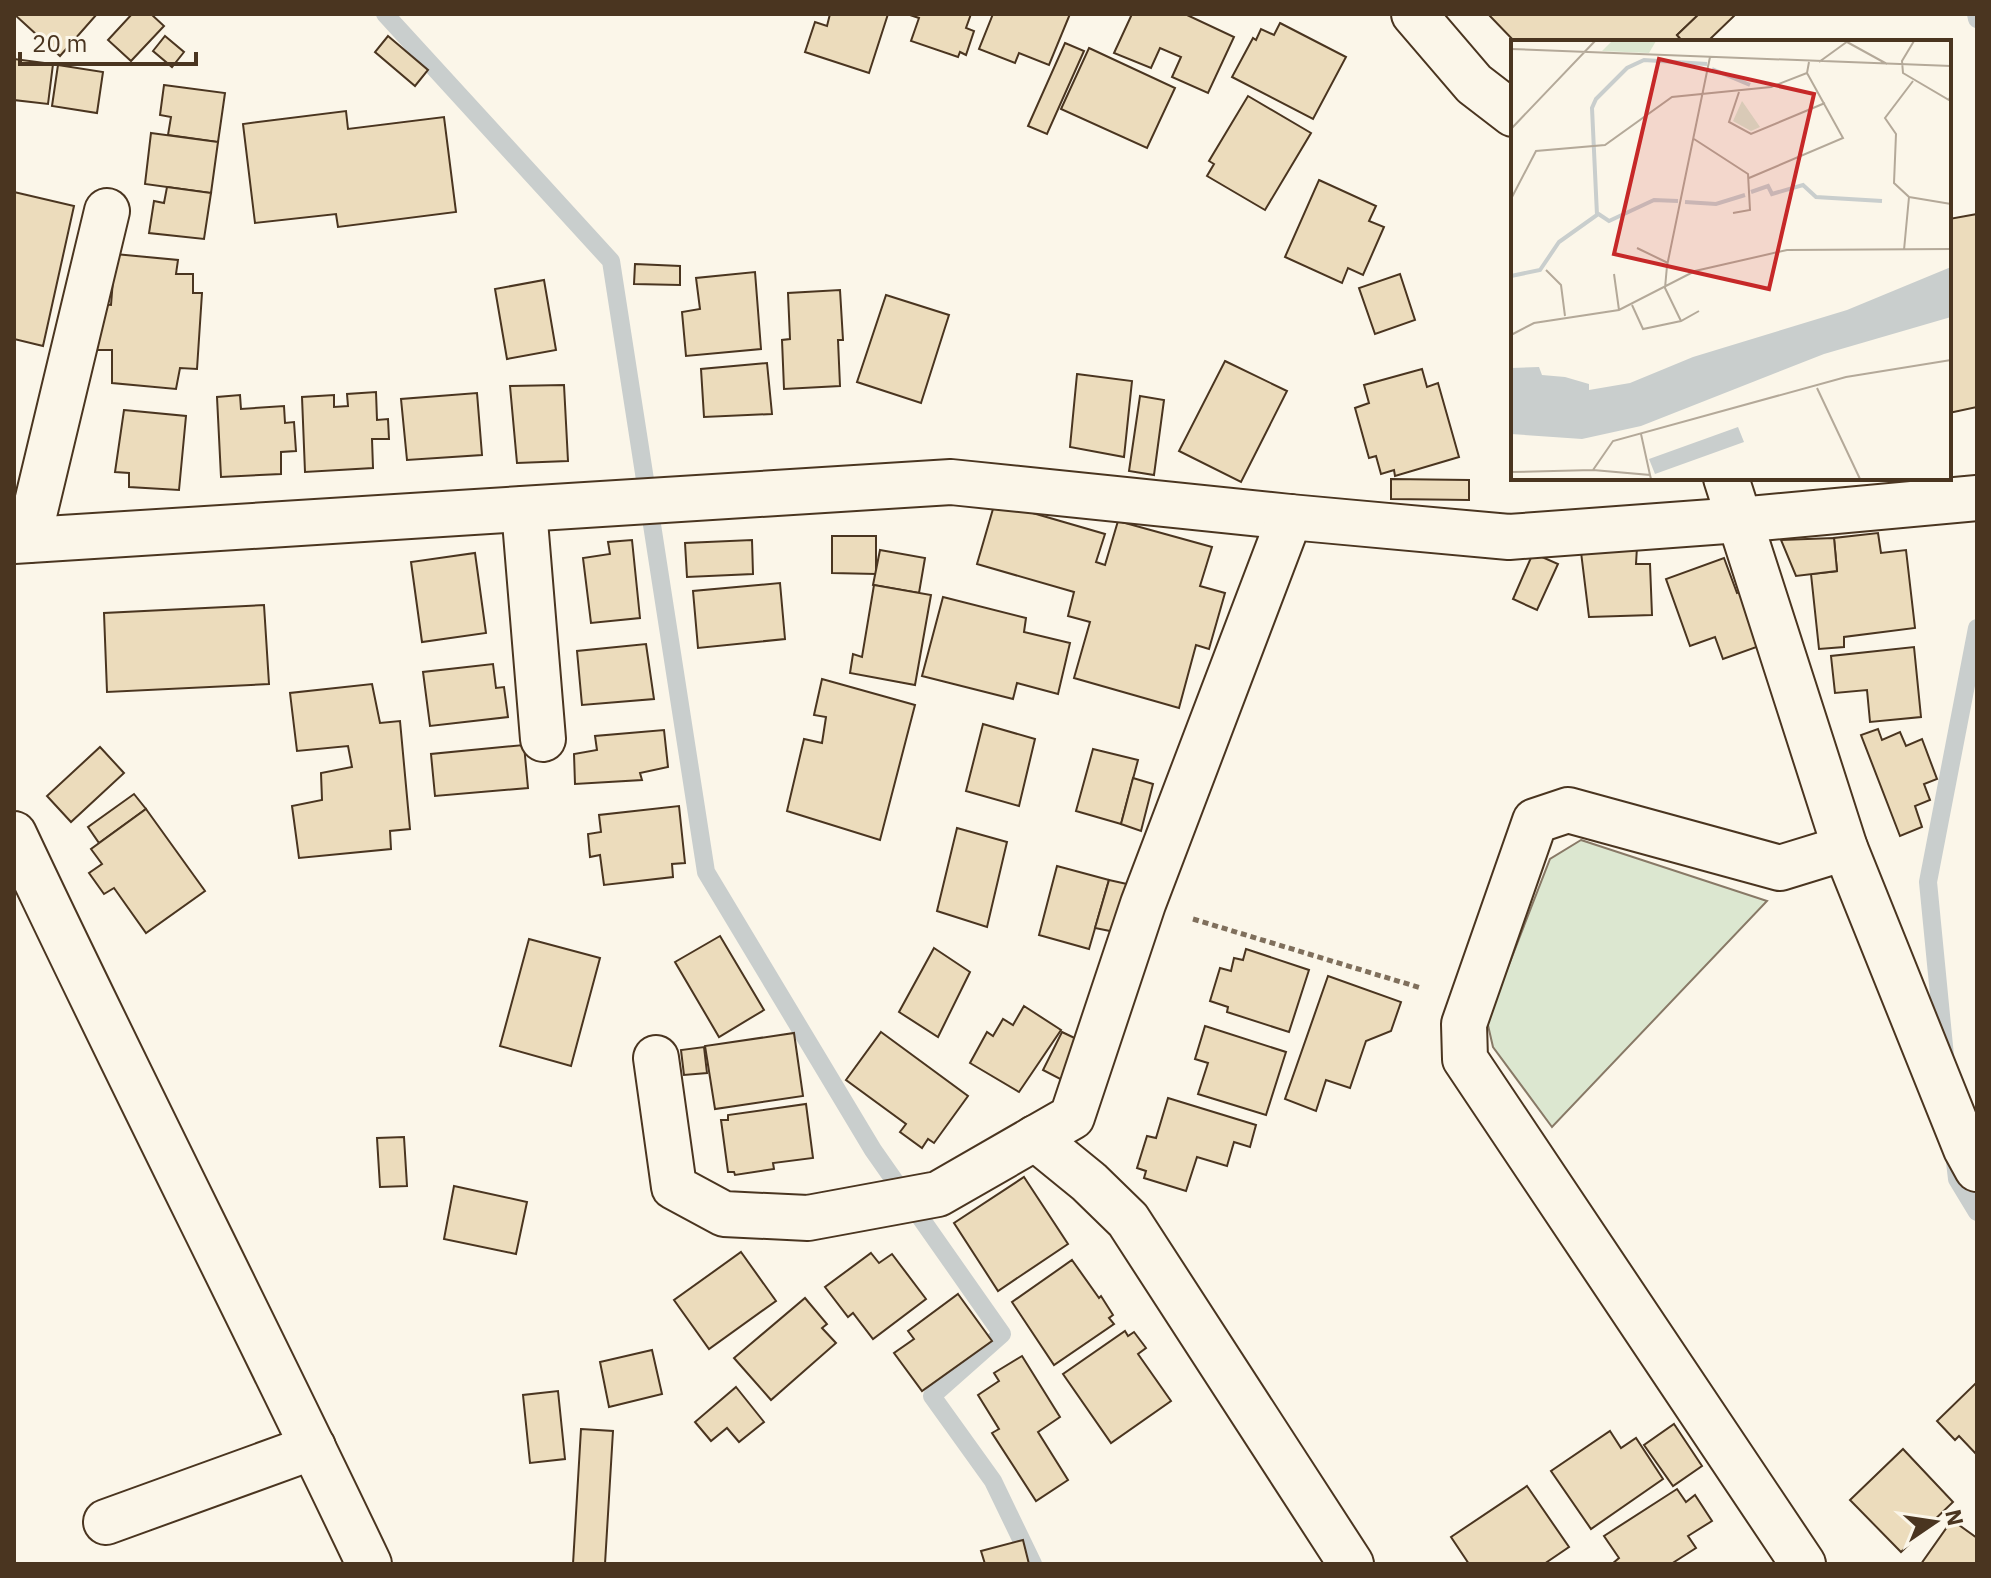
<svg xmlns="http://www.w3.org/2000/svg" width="1991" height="1578" font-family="'IBM Plex Sans',sans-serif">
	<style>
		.green { fill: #dce7d0; stroke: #887966; stroke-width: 2 }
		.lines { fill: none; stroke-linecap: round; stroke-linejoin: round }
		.stream { stroke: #c9cecd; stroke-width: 18 }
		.building { fill: #ecdcbc; stroke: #4a3520; stroke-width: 2 }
		.minor-casing { stroke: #4a3520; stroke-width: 48 }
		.path { stroke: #7f6f5c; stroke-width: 5; stroke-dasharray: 6 4; stroke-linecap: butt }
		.minor { stroke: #fbf6e9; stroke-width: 44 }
		.inset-river { fill: none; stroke: #c9cecd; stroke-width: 4 }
		.inset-road { fill: none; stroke: #b4a999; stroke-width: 2 }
		.view { fill: #c62828; fill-opacity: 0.15; stroke: #c62828; stroke-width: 4 }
		.inset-edge { fill: none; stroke: #4a3520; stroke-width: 4 }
	</style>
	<rect width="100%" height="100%" fill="#fbf6e9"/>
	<path class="green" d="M 1581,840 L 1767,901 L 1552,1127 L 1493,1047 L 1487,1021 L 1550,859 Z"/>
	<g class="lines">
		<g class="stream">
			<path d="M 385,14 L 611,261 L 706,872 L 873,1150 L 1002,1334 L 932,1396 L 993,1481 L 1033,1564"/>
			<path d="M 1976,14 L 1977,19"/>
			<path d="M 1945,1056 L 1928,882 L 1977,628"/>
			<path d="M 1954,1153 L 1957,1179 L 1977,1212"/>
		</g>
	</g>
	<g class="building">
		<path d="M 14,14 L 97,14 L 60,56 Z"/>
		<path d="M 132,14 L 151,14 L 164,26 L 131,61 L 108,40 Z"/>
		<path d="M 830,14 L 888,14 L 869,73 L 805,52 L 815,22 L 827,26 Z"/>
		<path d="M 911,14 L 971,14 L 966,28 L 974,31 L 966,55 L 960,52 L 958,57 L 911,41 L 919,18 L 910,15 Z"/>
		<path d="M 993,14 L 1070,14 L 1049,65 L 1019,53 L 1015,63 L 979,49 Z"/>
		<path d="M 1132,14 L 1185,14 L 1234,37 L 1208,93 L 1172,77 L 1181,57 L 1160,48 L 1151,68 L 1114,53 Z"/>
		<path d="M 1488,14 L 1699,14 L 1677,35 L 1683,42 L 1515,42 Z"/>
		<path d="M 1699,14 L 1736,14 L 1707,42 L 1683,42 L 1677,35 Z"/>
		<path d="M 1280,23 L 1346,57 L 1313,119 L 1232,77 L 1253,38 L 1256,40 L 1261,29 L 1274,35 Z"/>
		<path d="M 165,36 L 184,52 L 172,67 L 153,51 Z"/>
		<path d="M 388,36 L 428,70 L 415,86 L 375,52 Z"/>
		<path d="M 1065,43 L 1084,51 L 1047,134 L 1028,126 Z"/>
		<path d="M 1089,48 L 1175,88 L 1147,148 L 1061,109 Z"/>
		<path d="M 14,59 L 53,64 L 48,104 L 14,100 Z"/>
		<path d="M 58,65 L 103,72 L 97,113 L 52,106 Z"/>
		<path d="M 164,85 L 225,93 L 218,142 L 168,135 L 171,117 L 160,115 Z"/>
		<path d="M 1248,96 L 1311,133 L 1265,210 L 1207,176 L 1214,164 L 1209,161 Z"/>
		<path d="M 346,111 L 348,129 L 444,117 L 456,212 L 338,227 L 336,214 L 255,223 L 243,124 Z"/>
		<path d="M 151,133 L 218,142 L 211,193 L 145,184 Z"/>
		<path d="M 1319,180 L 1376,206 L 1369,221 L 1384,227 L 1363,275 L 1348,268 L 1342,283 L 1285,257 Z"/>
		<path d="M 167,187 L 211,193 L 204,239 L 149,233 L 154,201 L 164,203 Z"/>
		<path d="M 14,192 L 74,206 L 43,346 L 14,339 Z"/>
		<path d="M 1977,214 L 1977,407 L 1949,413 L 1949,219 Z"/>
		<path d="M 115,254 L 178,260 L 176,274 L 193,274 L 193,293 L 202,293 L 197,369 L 180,368 L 176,389 L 112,383 L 112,350 L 97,350 L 99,304 L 111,305 Z"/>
		<path d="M 635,264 L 680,266 L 680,285 L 634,284 Z"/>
		<path d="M 755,272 L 761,349 L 686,356 L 682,312 L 700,309 L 696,278 Z"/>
		<path d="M 1400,274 L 1415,320 L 1375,334 L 1359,288 Z"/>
		<path d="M 544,280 L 556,350 L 507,359 L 495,289 Z"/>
		<path d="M 840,290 L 843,340 L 838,340 L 840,386 L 784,389 L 782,340 L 790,339 L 788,293 Z"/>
		<path d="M 886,295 L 949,315 L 921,403 L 857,382 Z"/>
		<path d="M 1225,361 L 1287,391 L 1241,482 L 1179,451 Z"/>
		<path d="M 767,363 L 772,414 L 704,417 L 701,369 Z"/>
		<path d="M 1422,369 L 1427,387 L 1438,383 L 1459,457 L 1395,476 L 1394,470 L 1381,474 L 1376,456 L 1369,458 L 1355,408 L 1369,403 L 1364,385 Z"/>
		<path d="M 1077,374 L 1132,381 L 1124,457 L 1070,447 Z"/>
		<path d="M 564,385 L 568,461 L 517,463 L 510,386 Z"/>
		<path d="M 376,392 L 377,420 L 388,419 L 389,439 L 372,439 L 373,468 L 305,472 L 302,397 L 334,395 L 334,407 L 348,406 L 347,394 Z"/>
		<path d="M 477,393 L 482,455 L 407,460 L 401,399 Z"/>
		<path d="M 240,395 L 241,409 L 284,406 L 285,423 L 294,422 L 296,451 L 281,452 L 281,474 L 221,477 L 217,397 Z"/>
		<path d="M 1140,396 L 1164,400 L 1154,475 L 1129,471 Z"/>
		<path d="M 124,410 L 186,416 L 179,490 L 129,487 L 129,473 L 115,472 Z"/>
		<path d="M 1391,479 L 1469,480 L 1469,500 L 1391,499 Z"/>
		<path d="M 995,502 L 1105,534 L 1096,562 L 1105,565 L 1118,521 L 1212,547 L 1200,586 L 1225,593 L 1209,649 L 1196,645 L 1179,708 L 1074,678 L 1090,622 L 1068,616 L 1074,592 L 977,564 Z"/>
		<path d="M 1878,533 L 1881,553 L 1906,550 L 1915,628 L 1844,637 L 1844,647 L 1819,649 L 1811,574 L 1837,571 L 1834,538 Z"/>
		<path d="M 832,536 L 876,536 L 876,574 L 832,573 Z"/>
		<path d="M 1834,538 L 1837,571 L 1796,576 L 1781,540 Z"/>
		<path d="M 632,540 L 640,618 L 591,623 L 583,558 L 610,554 L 608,542 Z"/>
		<path d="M 752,540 L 753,574 L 687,577 L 685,543 Z"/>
		<path d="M 1637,547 L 1636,564 L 1650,564 L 1652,615 L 1589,617 L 1581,552 Z"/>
		<path d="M 880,550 L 925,558 L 919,593 L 873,585 Z"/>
		<path d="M 475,553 L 486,633 L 422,642 L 411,562 Z"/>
		<path d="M 1533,553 L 1558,564 L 1537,610 L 1513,599 Z"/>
		<path d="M 1724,558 L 1737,593 L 1745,590 L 1765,644 L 1723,659 L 1715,637 L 1690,646 L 1666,579 Z"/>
		<path d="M 780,583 L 785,639 L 698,648 L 693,591 Z"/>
		<path d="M 874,585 L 931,595 L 915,685 L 850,673 L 853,654 L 862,657 Z"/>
		<path d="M 943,597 L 1026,618 L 1024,632 L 1070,643 L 1058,694 L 1017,683 L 1013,699 L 922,676 Z"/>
		<path d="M 264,605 L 269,684 L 107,692 L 104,613 Z"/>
		<path d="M 646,644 L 654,699 L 582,705 L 577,651 Z"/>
		<path d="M 1914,647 L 1921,717 L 1870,722 L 1867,690 L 1835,693 L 1831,656 Z"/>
		<path d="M 493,664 L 496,688 L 504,687 L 508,717 L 430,726 L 423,672 Z"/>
		<path d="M 822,679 L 915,705 L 880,840 L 787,811 L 804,739 L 822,743 L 826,717 L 814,715 Z"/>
		<path d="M 372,684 L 380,723 L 400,721 L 410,829 L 390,831 L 391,849 L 299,858 L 292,806 L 322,800 L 321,773 L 352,767 L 348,746 L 297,751 L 290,693 Z"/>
		<path d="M 983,724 L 1035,739 L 1019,806 L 966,791 Z"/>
		<path d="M 1878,729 L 1882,740 L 1900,732 L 1906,746 L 1922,739 L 1937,779 L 1924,784 L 1930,800 L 1915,806 L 1922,827 L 1900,836 L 1861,735 Z"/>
		<path d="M 664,730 L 668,767 L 640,773 L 642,780 L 575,784 L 574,754 L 597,750 L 595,736 Z"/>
		<path d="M 524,745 L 528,788 L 435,796 L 431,754 Z"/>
		<path d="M 100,747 L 124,773 L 71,822 L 47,796 Z"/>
		<path d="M 1093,749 L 1138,760 L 1121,824 L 1076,811 Z"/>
		<path d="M 1133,778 L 1153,784 L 1141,831 L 1121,824 Z"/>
		<path d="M 134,794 L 146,809 L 99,843 L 88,827 Z"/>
		<path d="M 679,806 L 685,863 L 672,864 L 673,877 L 604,885 L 600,855 L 590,857 L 588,834 L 601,832 L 599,815 Z"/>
		<path d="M 146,809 L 205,891 L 146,933 L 114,888 L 104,894 L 89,873 L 102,864 L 91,849 Z"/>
		<path d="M 957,828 L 1007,842 L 987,927 L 937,911 Z"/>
		<path d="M 1057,866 L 1109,880 L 1089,949 L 1039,935 Z"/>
		<path d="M 1109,880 L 1127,884 L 1115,932 L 1095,928 Z"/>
		<path d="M 720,936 L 764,1010 L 719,1037 L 675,962 Z"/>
		<path d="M 529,939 L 600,958 L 571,1066 L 500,1046 Z"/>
		<path d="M 934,948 L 970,972 L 938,1037 L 899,1012 Z"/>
		<path d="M 1246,949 L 1309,970 L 1289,1032 L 1227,1012 L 1228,1007 L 1210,1001 L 1220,968 L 1231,971 L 1234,958 L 1243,960 Z"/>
		<path d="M 1328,976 L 1401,1002 L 1391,1031 L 1366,1041 L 1350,1088 L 1326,1080 L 1316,1111 L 1285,1099 Z"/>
		<path d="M 1024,1006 L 1061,1030 L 1019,1092 L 970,1063 L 987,1032 L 993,1036 L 1003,1019 L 1013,1025 Z"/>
		<path d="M 1205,1026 L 1286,1052 L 1266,1115 L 1198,1094 L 1208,1063 L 1195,1059 Z"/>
		<path d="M 881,1032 L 968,1096 L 934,1143 L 928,1139 L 922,1148 L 900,1132 L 906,1124 L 846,1080 Z"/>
		<path d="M 1062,1032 L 1083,1042 L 1064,1081 L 1043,1070 Z"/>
		<path d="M 794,1033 L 803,1096 L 715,1109 L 705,1046 Z"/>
		<path d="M 704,1047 L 707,1073 L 684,1075 L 681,1050 Z"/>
		<path d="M 1168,1098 L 1256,1125 L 1250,1147 L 1234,1142 L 1227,1166 L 1197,1157 L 1186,1191 L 1144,1178 L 1146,1171 L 1137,1168 L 1147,1136 L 1156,1138 Z"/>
		<path d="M 806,1104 L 813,1158 L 773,1163 L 774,1169 L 735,1175 L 734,1172 L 728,1172 L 721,1120 L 728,1120 L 728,1115 Z"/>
		<path d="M 404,1137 L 407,1186 L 380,1187 L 377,1138 Z"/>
		<path d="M 1024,1177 L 1068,1244 L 998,1291 L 954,1223 Z"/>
		<path d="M 454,1186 L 527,1202 L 516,1254 L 444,1239 Z"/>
		<path d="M 741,1252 L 776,1301 L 709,1349 L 674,1300 Z"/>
		<path d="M 871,1253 L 879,1263 L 892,1254 L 926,1299 L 873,1339 L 853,1313 L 848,1317 L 825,1287 Z"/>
		<path d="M 1072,1260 L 1099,1298 L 1101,1296 L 1113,1315 L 1109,1318 L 1114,1324 L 1054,1365 L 1012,1302 Z"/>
		<path d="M 958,1294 L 992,1341 L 922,1391 L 894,1353 L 914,1339 L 908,1331 Z"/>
		<path d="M 805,1298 L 827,1324 L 822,1328 L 836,1343 L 771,1400 L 734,1358 Z"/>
		<path d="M 1125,1331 L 1128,1336 L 1134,1332 L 1146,1348 L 1138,1354 L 1171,1401 L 1111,1443 L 1063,1374 Z"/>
		<path d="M 652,1350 L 662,1394 L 609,1407 L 600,1362 Z"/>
		<path d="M 1022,1356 L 1060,1417 L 1038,1432 L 1068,1480 L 1036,1501 L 992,1433 L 999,1429 L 978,1395 L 999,1381 L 994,1373 Z"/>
		<path d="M 1977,1382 L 1977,1455 L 1959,1436 L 1955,1440 L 1937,1421 Z"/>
		<path d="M 736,1387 L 764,1422 L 739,1442 L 727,1428 L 711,1441 L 695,1422 Z"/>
		<path d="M 558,1391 L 565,1459 L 530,1463 L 523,1395 Z"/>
		<path d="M 1674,1424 L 1702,1466 L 1673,1486 L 1644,1445 Z"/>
		<path d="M 581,1429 L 613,1431 L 605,1564 L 573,1564 Z"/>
		<path d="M 1610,1431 L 1621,1448 L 1636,1438 L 1663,1479 L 1591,1529 L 1551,1471 Z"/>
		<path d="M 1903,1449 L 1953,1502 L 1901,1552 L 1850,1500 Z"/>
		<path d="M 1527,1486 L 1569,1547 L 1544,1564 L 1469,1564 L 1451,1537 Z"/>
		<path d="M 1677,1489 L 1686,1502 L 1695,1495 L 1712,1521 L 1688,1536 L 1696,1548 L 1671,1564 L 1612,1564 L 1619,1558 L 1604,1536 Z"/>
		<path d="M 1952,1520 L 1977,1538 L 1977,1564 L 1921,1564 Z"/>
		<path d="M 1023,1540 L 1029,1564 L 985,1564 L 981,1551 Z"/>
	</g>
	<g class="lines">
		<g class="minor-casing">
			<g id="minor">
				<path d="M 1414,14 L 1474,84 L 1513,114"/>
				<path d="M 1726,478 L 1845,848 L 1966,1149 L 1977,1169"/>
				<path d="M 524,509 L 543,739"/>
				<path d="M 28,540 L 107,211"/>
				<path d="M 14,541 L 951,482 L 1290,517 L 1509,537 L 1739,520 L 1977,498"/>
				<path d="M 14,834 C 129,1079 253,1320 369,1564"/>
				<path d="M 656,1058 L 674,1187 L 724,1214 L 808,1218 L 938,1194 L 1072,1117 L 1143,904 L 1290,517"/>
				<path d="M 1035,1138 L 1089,1182 L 1128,1220 L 1351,1564"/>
				<path d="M 106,1522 L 313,1447"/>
				<path d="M 1803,1564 L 1465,1059 L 1464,1024 L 1535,821 L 1568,810 L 1780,868 L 1845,848"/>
			</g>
		</g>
		<path class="path" d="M 1193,919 L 1421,988"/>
		<use href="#minor" class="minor"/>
	</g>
	<g transform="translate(1511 40)">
		<rect width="440" height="440" fill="#fbf6e9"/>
		<path d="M 101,1 L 145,1 L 138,13 L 91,11 ZM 231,61 L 249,87 L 240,91 L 222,81 Z" fill="#dce7d0"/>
		<path d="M 440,227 L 440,277 L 313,314 L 130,386 L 71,399 L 0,394 L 0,328 L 28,327 L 31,335 L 54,337 L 78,344 L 78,350 L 119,343 L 182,317 L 336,270 ZM 227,387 L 233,402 L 144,434 L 138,419 Z" fill="#c9cecd"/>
		<path class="inset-river" d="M 201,29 L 239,45M 240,152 L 257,146 L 261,154 L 292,145 L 305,157 L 371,161M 174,162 L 205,164 L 234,155M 86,173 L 98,181 L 143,160 L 167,161M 0,236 L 29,230 L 48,202 L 86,175 L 81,68 L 85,59 L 116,28 L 133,20 L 196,24"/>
		<path class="inset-road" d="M 403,1 L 391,21 L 392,33 L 438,60 L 440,54M 336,2 L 376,24M 0,9 L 440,26M 308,22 L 337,1M 228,52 L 218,82 L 240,94 L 314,63M 0,89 L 84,1M 183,99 L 237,134 L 239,170 L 222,173M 238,138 L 332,98 L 296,33M 398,157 L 440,164M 0,159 L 25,111 L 94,105 L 161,57 L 260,47 L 296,33 L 298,22M 126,208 L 157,223M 393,210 L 398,157 L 383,143 L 385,94 L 374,78 L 402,41M 35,230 L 50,245 L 54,276M 103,234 L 108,270M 121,265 L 132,289 L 170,281 L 188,271M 170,281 L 154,248 L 156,226 L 199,17M 0,295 L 23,283 L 108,270 L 184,231 L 276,210 L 440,209M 306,348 L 349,439M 130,394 L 139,435M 82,430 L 102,401 L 335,337 L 440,320M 0,432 L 82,430 L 139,435 L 140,439"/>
		<path class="view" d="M 148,19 L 303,54 L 258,249 L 103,214 Z"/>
		<rect width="440" height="440" class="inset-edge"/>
	</g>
	<rect width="1991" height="1578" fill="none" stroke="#4a3520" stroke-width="32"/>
	<g transform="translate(1935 1522) rotate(77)" stroke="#fbf6e9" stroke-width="6" paint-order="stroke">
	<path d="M0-6L14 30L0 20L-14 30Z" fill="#4a3520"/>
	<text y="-12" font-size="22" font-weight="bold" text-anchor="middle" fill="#4a3520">N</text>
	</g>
	<path d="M20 52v12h176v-12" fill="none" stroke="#4a3520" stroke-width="4"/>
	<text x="32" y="52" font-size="24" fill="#4a3520" stroke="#fbf6e9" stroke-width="6" paint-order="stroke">20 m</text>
</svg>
